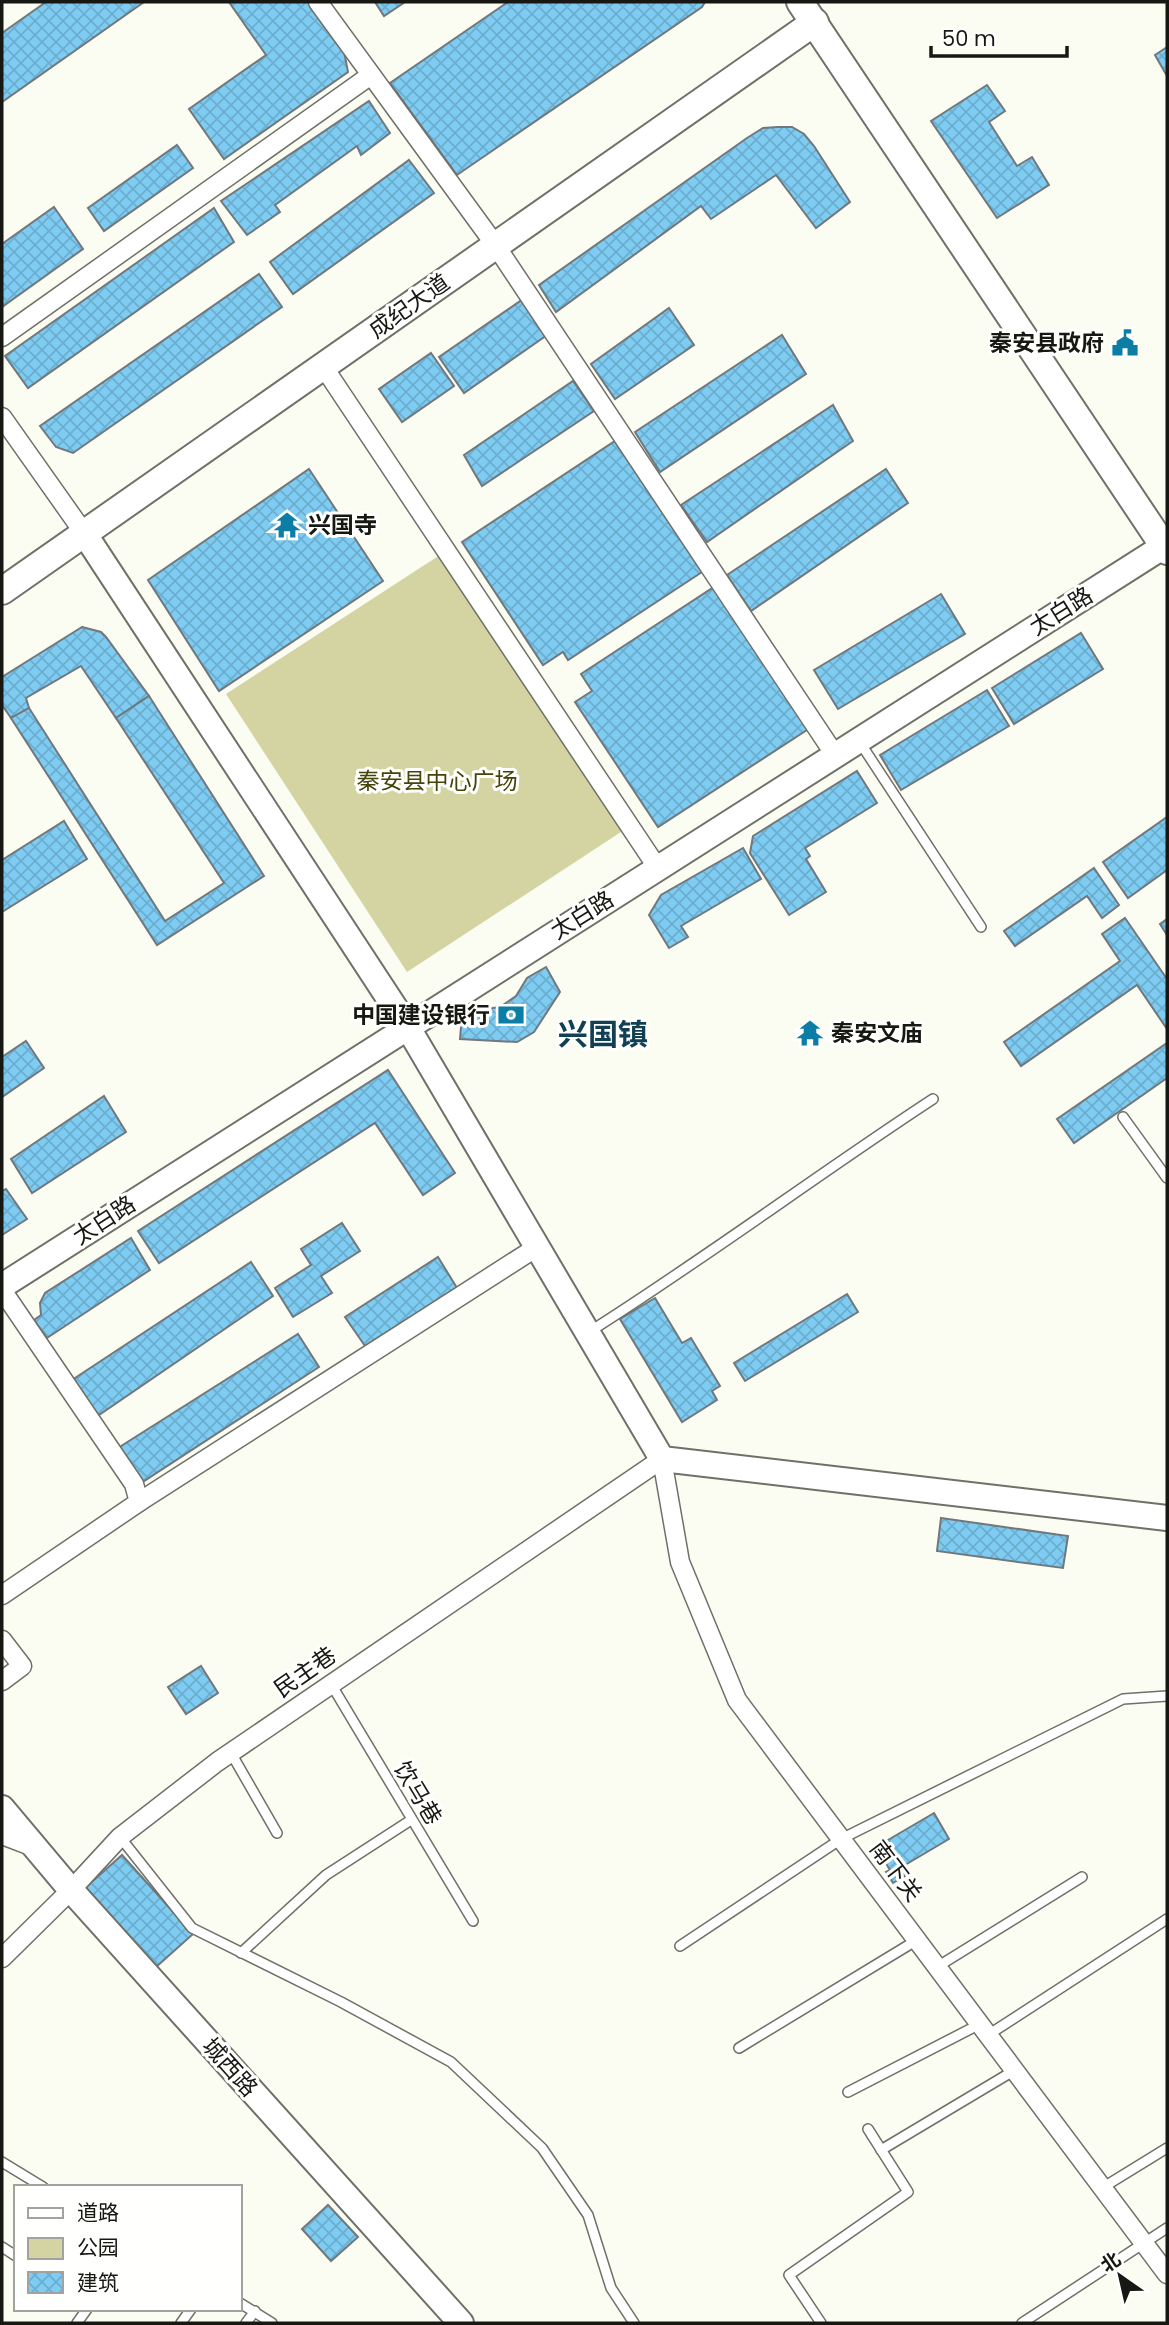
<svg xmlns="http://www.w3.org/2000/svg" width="1169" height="2325" font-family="Poppins,'Noto Sans SC',sans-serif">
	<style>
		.park { fill: #d4d4a3 }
		.building { fill: url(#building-cross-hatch); stroke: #70787d; stroke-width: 2 }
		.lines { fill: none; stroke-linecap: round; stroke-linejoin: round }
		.lane-casing { stroke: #6f7068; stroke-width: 12 }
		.street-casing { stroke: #6f7068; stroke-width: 21 }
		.secondary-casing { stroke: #6f7068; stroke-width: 28 }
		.primary-casing { stroke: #6f7068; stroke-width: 30 }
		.lane { stroke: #fff; stroke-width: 9 }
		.street { stroke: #fff; stroke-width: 18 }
		.secondary { stroke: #fff; stroke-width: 24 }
		.primary { stroke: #fff; stroke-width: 26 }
		.labels { text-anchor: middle; stroke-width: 6; stroke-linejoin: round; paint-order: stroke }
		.street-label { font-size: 23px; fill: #171714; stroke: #fffffe }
		.poi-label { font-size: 23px; font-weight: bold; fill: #171714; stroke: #fffffe; text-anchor: end }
		.park-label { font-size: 23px; fill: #45440b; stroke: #fffffe }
		.district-label { font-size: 30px; font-weight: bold; fill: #114054; stroke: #fffffe }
	</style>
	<defs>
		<pattern id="building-cross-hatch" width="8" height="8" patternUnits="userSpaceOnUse" patternTransform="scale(1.75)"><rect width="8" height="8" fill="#7eccf2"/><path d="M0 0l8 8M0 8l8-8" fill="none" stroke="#6caecf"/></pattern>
	</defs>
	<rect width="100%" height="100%" fill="#fbfcf2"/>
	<path class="park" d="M 443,553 L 624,830 L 407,972 L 226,694 Z"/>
	<g class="building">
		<path d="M 46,2 L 144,2 L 2,102 L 2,33 Z"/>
		<path d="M 229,2 L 311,2 L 343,46 L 348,72 L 224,159 L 189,109 L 266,55 Z"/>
		<path d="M 375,2 L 405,2 L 384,16 Z"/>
		<path d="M 508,2 L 705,2 L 702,7 L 457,175 L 390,83 Z"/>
		<path d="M 1167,47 L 1167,76 L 1155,55 Z"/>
		<path d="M 987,85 L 1005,111 L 989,122 L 1017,166 L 1032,157 L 1049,185 L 997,218 L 931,121 Z"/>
		<path d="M 369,101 L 390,133 L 361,155 L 357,146 L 275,205 L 280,212 L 247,235 L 221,201 Z"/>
		<path d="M 778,127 L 792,127 L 804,134 L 814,146 L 850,202 L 816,228 L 776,175 L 711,219 L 701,206 L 556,312 L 539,285 L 747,138 L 763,128 Z"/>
		<path d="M 177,145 L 193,168 L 104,231 L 88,208 Z"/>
		<path d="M 409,160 L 434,193 L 293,294 L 270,262 Z"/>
		<path d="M 54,207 L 83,249 L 2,307 L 2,244 Z"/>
		<path d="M 214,208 L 234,242 L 28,388 L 5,356 Z"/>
		<path d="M 259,274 L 282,307 L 73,453 L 56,447 L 40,426 Z"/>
		<path d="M 526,297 L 550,333 L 464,393 L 439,357 Z"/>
		<path d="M 669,308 L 694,345 L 615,399 L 591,364 Z"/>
		<path d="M 782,335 L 806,374 L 660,472 L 635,432 Z"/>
		<path d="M 431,353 L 454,386 L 402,422 L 379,389 Z"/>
		<path d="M 573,381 L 594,411 L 482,486 L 464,455 Z"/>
		<path d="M 833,405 L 853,441 L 707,542 L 681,505 Z"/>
		<path d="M 615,441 L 702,572 L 568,660 L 563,652 L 543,665 L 462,542 Z"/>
		<path d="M 309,469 L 383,581 L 219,691 L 148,580 Z"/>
		<path d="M 886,469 L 908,503 L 751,611 L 727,575 Z"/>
		<path d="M 717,585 L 810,728 L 658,827 L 575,702 L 592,691 L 581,674 Z"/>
		<path d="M 941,594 L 965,634 L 838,709 L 814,670 Z"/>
		<path d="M 82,627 L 101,632 L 106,637 L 149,696 L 116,718 L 81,666 L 26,698 L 29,708 L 11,718 L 2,705 L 2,677 Z"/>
		<path d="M 1081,633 L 1103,669 L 1014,724 L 992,688 Z"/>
		<path d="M 987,690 L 1009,726 L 901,790 L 880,755 Z"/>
		<path d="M 149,696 L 264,876 L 157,945 L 11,718 L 29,708 L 165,921 L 224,883 L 116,718 Z"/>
		<path d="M 857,771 L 877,803 L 805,848 L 810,856 L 806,859 L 826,892 L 789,915 L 750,853 L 753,836 Z"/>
		<path d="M 1167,817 L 1167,870 L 1128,898 L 1103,862 Z"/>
		<path d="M 64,821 L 87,859 L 2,912 L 2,860 Z"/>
		<path d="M 743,848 L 761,879 L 681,926 L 688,937 L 669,948 L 649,915 L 661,895 Z"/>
		<path d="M 1094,868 L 1119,905 L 1102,918 L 1087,896 L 1015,946 L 1004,931 Z"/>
		<path d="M 1125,918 L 1167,979 L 1167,1029 L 1137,985 L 1021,1066 L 1004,1042 L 1120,961 L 1102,934 Z"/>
		<path d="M 1167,919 L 1167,935 L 1160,924 Z"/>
		<path d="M 546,967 L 560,992 L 534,1032 L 517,1042 L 460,1039 L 462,1015 L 475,1007 L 486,1009 L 500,1007 L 516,996 L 527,978 Z"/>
		<path d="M 26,1041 L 44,1068 L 2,1097 L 2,1057 Z"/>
		<path d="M 1167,1043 L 1167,1078 L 1074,1143 L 1057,1119 Z"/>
		<path d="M 388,1070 L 455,1173 L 423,1195 L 375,1123 L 159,1263 L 138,1231 Z"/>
		<path d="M 104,1096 L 126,1132 L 32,1193 L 11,1159 Z"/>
		<path d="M 6,1189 L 27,1219 L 2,1235 L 2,1191 Z"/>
		<path d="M 342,1223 L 360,1251 L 321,1276 L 332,1293 L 293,1317 L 275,1288 L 311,1265 L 301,1249 Z"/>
		<path d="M 131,1238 L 150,1270 L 47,1338 L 34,1320 L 41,1315 L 40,1303 L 45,1293 Z"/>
		<path d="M 438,1257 L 457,1288 L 365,1346 L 345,1317 Z"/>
		<path d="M 251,1262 L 273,1296 L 96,1417 L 72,1380 Z"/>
		<path d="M 847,1294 L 858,1312 L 745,1381 L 734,1363 Z"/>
		<path d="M 655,1298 L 682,1343 L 691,1338 L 720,1386 L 712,1391 L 717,1400 L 682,1422 L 620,1319 Z"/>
		<path d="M 298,1334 L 319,1367 L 141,1483 L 118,1448 Z"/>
		<path d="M 941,1518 L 1068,1536 L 1063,1568 L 937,1551 Z"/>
		<path d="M 201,1666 L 218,1693 L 186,1714 L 168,1687 Z"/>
		<path d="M 934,1813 L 949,1839 L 900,1868 L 905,1876 L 893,1883 L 886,1872 L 890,1870 L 876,1847 Z"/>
		<path d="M 122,1855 L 193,1934 L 156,1967 L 85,1888 Z"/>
		<path d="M 328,2205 L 358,2237 L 331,2261 L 302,2229 Z"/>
	</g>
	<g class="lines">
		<g class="lane-casing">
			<g id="lane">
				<path d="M 859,741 L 981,927"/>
				<path d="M 1123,1117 L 1167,1178"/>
				<path d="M 589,1332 C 706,1258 817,1175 933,1099"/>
				<path d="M 331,1684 L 473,1921"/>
				<path d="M 231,1753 L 277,1833"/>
				<path d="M 120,1837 L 192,1928 L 341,2002 L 451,2062 L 542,2148 L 588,2215 L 611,2288 L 634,2323"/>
				<path d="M 680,1946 L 841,1839 L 1123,1699 L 1167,1696"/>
				<path d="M 241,1953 L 326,1875 L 411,1820"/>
				<path d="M 937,1967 L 1082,1877"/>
				<path d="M 988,2035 L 1167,1919"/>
				<path d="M 739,2048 L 917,1940"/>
				<path d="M 848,2092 L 980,2024"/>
				<path d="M 881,2150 L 1015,2070"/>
				<path d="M 2,2162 L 43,2187"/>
				<path d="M 1102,2188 L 1167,2148"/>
				<path d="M 2,2247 L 16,2256"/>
				<path d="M 240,2303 L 272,2323"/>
				<path d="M 77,2323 L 87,2309"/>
				<path d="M 181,2323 L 191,2309"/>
				<path d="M 246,2323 L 255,2311"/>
				<path d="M 821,2323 L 789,2275 L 908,2192 L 868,2129"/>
				<path d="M 1022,2323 L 1167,2228"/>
			</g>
		</g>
		<g class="street-casing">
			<g id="street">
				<path d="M 318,2 L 496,246 L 835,755"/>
				<path d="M 2,337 L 371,75"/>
				<path d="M 323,366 L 657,867"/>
				<path d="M 2,417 L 84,533"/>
				<path d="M 2,1290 L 134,1484 L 139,1502 L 2,1595"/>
				<path d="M 139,1502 L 537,1247"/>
				<path d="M 2,1640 L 22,1666 L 2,1681"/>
				<path d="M 2,1835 L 31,1846"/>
				<path d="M 2,1958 L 71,1890 L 120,1837 L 217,1762 L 662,1459 L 680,1562 L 737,1700 L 1167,2274"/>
			</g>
		</g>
		<g class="secondary-casing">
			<g id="secondary">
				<path d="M 84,533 L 407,1026 L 662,1459 L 1167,1518"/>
				<path d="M 2,1286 L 1164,546"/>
				<path d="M 2,1808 L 71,1890 L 461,2323"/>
			</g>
		</g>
		<g class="primary-casing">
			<g id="primary">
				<path d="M 800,2 L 1167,551"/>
				<path d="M 2,591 L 815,22"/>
			</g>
		</g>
		<use href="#lane" class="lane"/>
		<use href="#street" class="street"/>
		<use href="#secondary" class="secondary"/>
		<use href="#primary" class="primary"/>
	</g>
	<defs>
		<g id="civic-bare" transform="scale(2.1)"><path d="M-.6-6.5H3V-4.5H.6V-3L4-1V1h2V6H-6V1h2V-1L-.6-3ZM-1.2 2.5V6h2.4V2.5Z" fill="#0c7ea6" stroke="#fffffe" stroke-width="2.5" paint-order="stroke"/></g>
		<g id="temple-bare" transform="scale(2.1)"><path d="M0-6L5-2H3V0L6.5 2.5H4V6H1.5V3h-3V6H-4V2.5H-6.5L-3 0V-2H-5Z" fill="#0c7ea6" stroke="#fffffe" stroke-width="2.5" paint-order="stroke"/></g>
		<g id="bank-bare" transform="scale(2.1)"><path d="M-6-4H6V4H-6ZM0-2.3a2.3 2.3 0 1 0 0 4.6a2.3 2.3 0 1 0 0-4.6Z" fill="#0c7ea6" stroke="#fffffe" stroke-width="2.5" paint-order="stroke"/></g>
	</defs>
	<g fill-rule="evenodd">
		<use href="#civic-bare" x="1125" y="343"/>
		<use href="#temple-bare" x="287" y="525"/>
		<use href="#bank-bare" x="511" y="1015"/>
		<use href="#temple-bare" x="810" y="1033"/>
	</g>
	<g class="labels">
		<g class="street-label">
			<text transform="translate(409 306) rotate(-35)" y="8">成纪大道</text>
			<text transform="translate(1061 611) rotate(-32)" y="8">太白路</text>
			<text transform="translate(582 915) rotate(-32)" y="8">太白路</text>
			<text transform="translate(104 1220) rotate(-33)" y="8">太白路</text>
			<text transform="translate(305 1672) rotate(-35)" y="8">民主巷</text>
			<text transform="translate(418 1793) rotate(59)" y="8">饮马巷</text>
			<text transform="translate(896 1871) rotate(53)" y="8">南下关</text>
			<text transform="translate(230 2067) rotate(48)" y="8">城西路</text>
		</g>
		<g class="poi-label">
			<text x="1104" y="351">秦安县政府</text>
			<text x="308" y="533" text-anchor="start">兴国寺</text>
			<text x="490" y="1023">中国建设银行</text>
			<text x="831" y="1041" text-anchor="start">秦安文庙</text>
		</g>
		<g class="park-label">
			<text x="437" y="789">秦安县中心广场</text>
		</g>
		<g class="district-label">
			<text x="603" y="1045">兴国镇</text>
		</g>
	</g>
	<rect width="1169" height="2325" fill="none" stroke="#171714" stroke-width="7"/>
	<rect x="14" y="2185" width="228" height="126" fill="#fffffe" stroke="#a2a2a0" stroke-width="2"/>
	<rect x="28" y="2208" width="35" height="10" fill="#ffffff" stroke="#a2a2a0" stroke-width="2"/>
	<text x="77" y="2220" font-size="21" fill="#171714">道路</text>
	<rect x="28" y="2238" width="35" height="21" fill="#d4d4a3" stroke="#a2a2a0" stroke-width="2"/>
	<text x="77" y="2255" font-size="21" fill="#171714">公园</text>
	<rect x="28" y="2272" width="35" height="21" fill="url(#building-cross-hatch)" stroke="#a2a2a0" stroke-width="2"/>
	<text x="77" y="2290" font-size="21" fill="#171714">建筑</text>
	<g transform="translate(1120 2276) rotate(326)" stroke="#fffffe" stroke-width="5" paint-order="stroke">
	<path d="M0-5L12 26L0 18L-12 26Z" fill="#171714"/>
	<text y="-10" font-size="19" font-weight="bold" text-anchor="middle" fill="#171714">北</text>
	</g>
	<path d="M931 46v10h136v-10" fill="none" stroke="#171714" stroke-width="3.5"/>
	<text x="942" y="46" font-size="21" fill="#171714" stroke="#fffffe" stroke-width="5" paint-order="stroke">50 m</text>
</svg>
